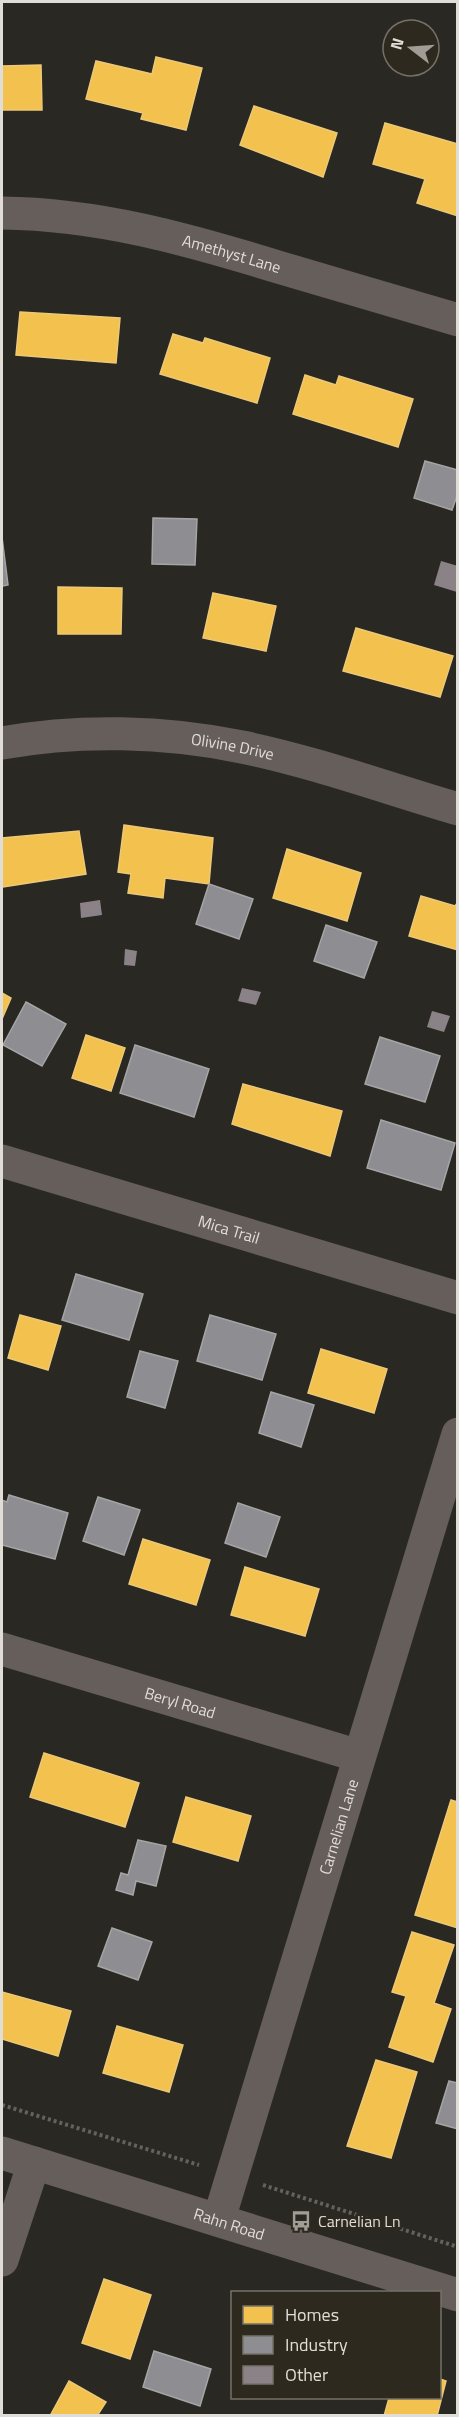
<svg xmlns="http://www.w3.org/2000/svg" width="459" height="2417" font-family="'Titillium Web',sans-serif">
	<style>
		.homes { fill: #f2c14e; stroke: #edc977; stroke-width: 1.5 }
		.industry { fill: #8d8d92; stroke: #a6a5a6; stroke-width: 1.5 }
		.building { fill: #8b8288 }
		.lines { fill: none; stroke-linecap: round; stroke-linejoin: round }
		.path { stroke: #66615e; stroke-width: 4; stroke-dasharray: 3 3; stroke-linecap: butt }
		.minor { stroke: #655e5a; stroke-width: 33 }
		.labels { text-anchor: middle; stroke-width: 6; stroke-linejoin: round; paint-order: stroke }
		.street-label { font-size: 16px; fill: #e0dcd6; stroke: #2e291f }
		.poi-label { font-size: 16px; fill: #e0dcd6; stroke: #2e291f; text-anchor: start }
	</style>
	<rect width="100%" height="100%" fill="#2a2822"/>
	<g class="homes">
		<path d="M 156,57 L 202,68 L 186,130 L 141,119 L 143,113 L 86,99 L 96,61 L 152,74 Z"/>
		<path d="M 41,65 L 42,110 L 2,110 L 2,66 Z"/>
		<path d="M 254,106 L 337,133 L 323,177 L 240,145 Z"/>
		<path d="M 385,123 L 458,144 L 458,216 L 417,203 L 425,179 L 373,164 Z"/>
		<path d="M 20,312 L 120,318 L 116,363 L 16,355 Z"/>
		<path d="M 173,334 L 203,343 L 205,338 L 270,358 L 257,403 L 160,374 Z"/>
		<path d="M 305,375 L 336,385 L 339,376 L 413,399 L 398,447 L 293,414 Z"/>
		<path d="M 58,587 L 122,588 L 121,634 L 58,634 Z"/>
		<path d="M 213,593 L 276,606 L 266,651 L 203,638 Z"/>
		<path d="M 356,628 L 453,656 L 440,697 L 343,671 Z"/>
		<path d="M 124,825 L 213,838 L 209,884 L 165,878 L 163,898 L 128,893 L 131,874 L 118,872 Z"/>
		<path d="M 79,831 L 86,874 L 2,887 L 2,838 Z"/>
		<path d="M 287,849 L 361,873 L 347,921 L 273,898 Z"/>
		<path d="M 421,896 L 455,906 L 458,902 L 458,950 L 409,936 Z"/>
		<path d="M 2,993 L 11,998 L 2,1019 Z"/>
		<path d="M 86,1035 L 125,1048 L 111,1091 L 72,1078 Z"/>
		<path d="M 243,1084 L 342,1111 L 330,1156 L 232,1124 Z"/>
		<path d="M 20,1315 L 61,1326 L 48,1370 L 8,1358 Z"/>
		<path d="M 321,1349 L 387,1369 L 374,1413 L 308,1393 Z"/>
		<path d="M 143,1539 L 210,1560 L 196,1605 L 129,1584 Z"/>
		<path d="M 245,1567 L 319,1589 L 305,1636 L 231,1615 Z"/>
		<path d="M 44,1753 L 139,1783 L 125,1827 L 30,1797 Z"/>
		<path d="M 186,1797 L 251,1816 L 238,1861 L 173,1842 Z"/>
		<path d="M 451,1800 L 458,1802 L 458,1928 L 415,1915 Z"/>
		<path d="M 412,1932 L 454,1945 L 434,2003 L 451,2009 L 433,2062 L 389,2047 L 406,1996 L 392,1992 Z"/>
		<path d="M 2,1992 L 71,2011 L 58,2056 L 2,2039 Z"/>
		<path d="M 117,2026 L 183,2045 L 169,2092 L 103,2073 Z"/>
		<path d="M 376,2060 L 417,2072 L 391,2158 L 347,2146 Z"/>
		<path d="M 104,2279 L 151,2295 L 130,2359 L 82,2343 Z"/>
		<path d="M 440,2379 L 446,2381 L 437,2416 L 384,2416 L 389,2398 L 440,2398 Z"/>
		<path d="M 69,2381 L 106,2402 L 97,2416 L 50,2416 Z"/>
	</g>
	<g class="industry">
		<path d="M 425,461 L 458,470 L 458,493 L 452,510 L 414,498 Z"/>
		<path d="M 153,518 L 197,519 L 195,565 L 152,564 Z"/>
		<path d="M 2,537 L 8,585 L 2,586 Z"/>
		<path d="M 209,884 L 253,899 L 239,939 L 196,924 Z"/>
		<path d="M 326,925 L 377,942 L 364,978 L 314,961 Z"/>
		<path d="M 26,1002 L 66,1024 L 42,1066 L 3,1045 Z"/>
		<path d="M 380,1037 L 440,1056 L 425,1102 L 365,1084 Z"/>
		<path d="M 135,1045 L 209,1069 L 194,1117 L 120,1093 Z"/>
		<path d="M 381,1120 L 455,1143 L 441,1190 L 367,1168 Z"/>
		<path d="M 76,1274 L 143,1294 L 129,1340 L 62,1320 Z"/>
		<path d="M 210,1315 L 276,1334 L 262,1380 L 197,1361 Z"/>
		<path d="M 140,1351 L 178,1361 L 165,1408 L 127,1397 Z"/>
		<path d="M 271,1392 L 314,1405 L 301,1447 L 259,1433 Z"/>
		<path d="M 9,1495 L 68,1513 L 55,1559 L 2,1545 L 2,1500 L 7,1502 Z"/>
		<path d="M 98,1497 L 140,1510 L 124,1555 L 83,1541 Z"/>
		<path d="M 238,1503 L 280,1517 L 266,1557 L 225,1543 Z"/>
		<path d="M 138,1840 L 166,1846 L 156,1886 L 136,1881 L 133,1895 L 116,1890 L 121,1873 L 128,1875 Z"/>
		<path d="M 112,1928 L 152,1942 L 138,1980 L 98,1966 Z"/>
		<path d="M 449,2081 L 458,2083 L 458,2129 L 436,2123 Z"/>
		<path d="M 154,2351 L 211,2369 L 200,2406 L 143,2387 Z"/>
	</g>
	<g class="building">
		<path d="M 441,561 L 458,566 L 457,592 L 434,585 Z"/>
		<path d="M 100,900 L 102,915 L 81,918 L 80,903 Z"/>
		<path d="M 125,949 L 137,951 L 135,966 L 124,965 Z"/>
		<path d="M 242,988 L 261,992 L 256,1005 L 238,1001 Z"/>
		<path d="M 432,1011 L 450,1016 L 444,1032 L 427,1027 Z"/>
	</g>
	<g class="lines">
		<g class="path">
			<path d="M 2,2105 L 199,2165"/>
			<path d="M 263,2185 L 458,2247"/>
		</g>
		<g class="minor">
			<path id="s1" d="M 2,213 C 98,214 187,239 278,267 C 338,285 398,302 458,320"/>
			<path id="s2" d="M 2,743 C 79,729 165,731 242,747 C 315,762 386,788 458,809"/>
			<path id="s3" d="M 2,1161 L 458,1298"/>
			<path id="s4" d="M 2,1649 L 359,1756"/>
			<path id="s5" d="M 2,2153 L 458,2295"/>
			<path id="s6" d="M 219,2219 L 458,1434"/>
			<path d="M 2,2260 L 34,2163"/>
		</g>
	</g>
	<defs>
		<g id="bus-bare" transform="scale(1.62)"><path d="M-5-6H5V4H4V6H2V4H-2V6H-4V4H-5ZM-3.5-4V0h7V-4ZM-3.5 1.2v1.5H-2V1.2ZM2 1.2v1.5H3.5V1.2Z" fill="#a09d97" stroke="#2e291f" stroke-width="2.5" paint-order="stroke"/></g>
	</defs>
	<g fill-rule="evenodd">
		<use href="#bus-bare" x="301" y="2221"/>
	</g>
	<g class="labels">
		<g class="street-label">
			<text dy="6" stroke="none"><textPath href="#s1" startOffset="234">Amethyst Lane</textPath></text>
			<text dy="6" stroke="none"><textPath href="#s2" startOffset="232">Olivine Drive</textPath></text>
			<text dy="6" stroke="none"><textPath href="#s3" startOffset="237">Mica Trail</textPath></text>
			<text dy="6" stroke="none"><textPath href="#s4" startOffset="186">Beryl Road</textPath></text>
			<text dy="6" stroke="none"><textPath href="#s6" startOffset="410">Carnelian Lane</textPath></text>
			<text dy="6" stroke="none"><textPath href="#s5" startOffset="238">Rahn Road</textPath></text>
		</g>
		<g class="poi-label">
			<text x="318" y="2227">Carnelian Ln</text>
		</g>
	</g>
	<rect width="459" height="2417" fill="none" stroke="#e0dcd6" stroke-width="6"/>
	<rect x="231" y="2291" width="210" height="108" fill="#2e291f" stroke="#757168" stroke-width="1.5"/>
	<rect x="243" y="2306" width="30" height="18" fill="#f2c14e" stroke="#757168" stroke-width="1.5"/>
	<text x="285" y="2321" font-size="18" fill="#e0dcd6">Homes</text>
	<rect x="243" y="2336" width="30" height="18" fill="#8d8d92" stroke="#757168" stroke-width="1.5"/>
	<text x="285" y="2351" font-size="18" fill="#e0dcd6">Industry</text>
	<rect x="243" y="2366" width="30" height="18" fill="#8b8288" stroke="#757168" stroke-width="1.5"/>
	<text x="285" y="2381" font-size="18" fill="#e0dcd6">Other</text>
	<g transform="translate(411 48) rotate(287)"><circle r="28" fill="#2e291f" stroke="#757168" stroke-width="1.5"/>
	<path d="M0-4.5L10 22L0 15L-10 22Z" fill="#a09d97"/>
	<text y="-9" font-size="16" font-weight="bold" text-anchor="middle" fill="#e0dcd6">N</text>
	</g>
</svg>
